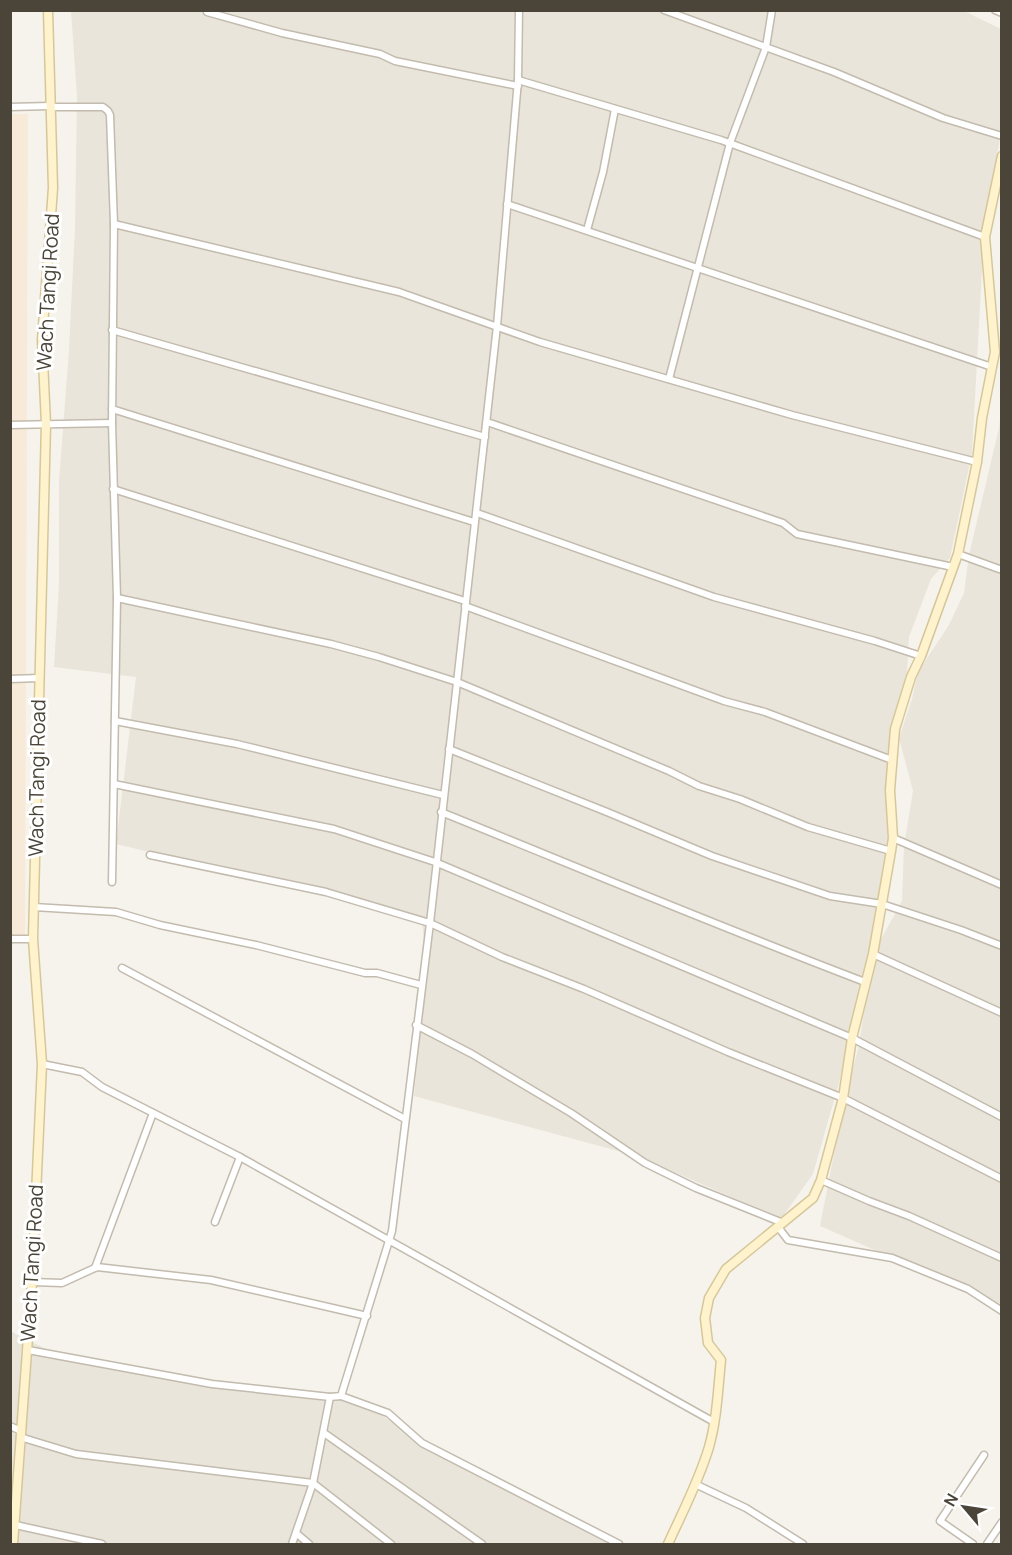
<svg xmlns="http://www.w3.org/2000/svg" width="1012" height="1555" font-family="Manrope,sans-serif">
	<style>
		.residential { fill: #eae5da }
		.commercial { fill: #f7ead8 }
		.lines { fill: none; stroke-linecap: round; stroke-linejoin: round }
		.street-casing { stroke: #c2bbae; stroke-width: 9 }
		.secondary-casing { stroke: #d6c79b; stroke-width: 11 }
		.street { stroke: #fff; stroke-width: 6 }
		.secondary { stroke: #fff3cd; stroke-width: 8 }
		.labels { text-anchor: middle; stroke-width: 6; stroke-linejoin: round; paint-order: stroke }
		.street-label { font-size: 20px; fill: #4b4439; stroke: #fff }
	</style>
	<rect width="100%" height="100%" fill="#f6f3ec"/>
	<g class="residential">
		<path d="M 962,10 L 1001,29 L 1001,132 L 984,233 L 972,453 L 950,558 L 931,579 L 909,637 L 906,690 L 891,737 L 890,838 L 874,934 L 839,1083 L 813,1174 L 781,1219 L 640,1157 L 414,1096 L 426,969 L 422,918 L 116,844 L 136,677 L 54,667 L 59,584 L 59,481 L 69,350 L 75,227 L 77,97 L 71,11 Z"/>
		<path d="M 1001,410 L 1001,1114 L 859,1044 L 867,992 L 879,943 L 902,901 L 904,846 L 913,791 L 899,738 L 912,699 L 918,672 L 949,625 L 964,593 L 969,555 L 999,428 Z"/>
		<path d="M 859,1045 L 1001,1117 L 1001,1312 L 968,1291 L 820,1226 L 842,1112 Z"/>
		<path d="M 10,1331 L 48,1350 L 324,1401 L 356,1398 L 402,1429 L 622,1544 L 11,1544 Z"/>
	</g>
	<path class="commercial" d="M 10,114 L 28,114 L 25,942 L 11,942 Z"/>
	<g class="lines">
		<g class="street-casing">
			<g id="street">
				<path d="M 664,10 L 834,72 L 943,118 L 1002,136"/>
				<path d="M 995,10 L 1002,13"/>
				<path d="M 207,12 L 282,33 L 380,54 L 395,61 L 518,86"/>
				<path d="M 518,80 L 721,140 L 985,237"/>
				<path d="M 10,107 L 50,106"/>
				<path d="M 55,107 L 103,107 L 108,111 L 110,115 L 114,224 L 112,423 L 117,598 L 112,882"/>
				<path d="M 507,204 L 992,367"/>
				<path d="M 114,224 L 399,292 L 540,342 L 792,415 L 977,462"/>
				<path d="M 587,230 L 603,172 L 615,109"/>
				<path d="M 112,330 L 485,437"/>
				<path d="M 669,379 L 730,143 L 766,47 L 772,10"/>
				<path d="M 112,409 L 474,522"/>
				<path d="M 487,422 L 783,523 L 797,534 L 953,567"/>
				<path d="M 10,425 L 112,423"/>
				<path d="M 113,489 L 465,601"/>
				<path d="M 477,513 L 714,597 L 875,641 L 921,656"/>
				<path d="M 958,554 L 1002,570"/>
				<path d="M 117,598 L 331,644 L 379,657 L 457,682 L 669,771 L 699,786 L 740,799 L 808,827 L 891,851"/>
				<path d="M 465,606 L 724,701 L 765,712 L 892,760"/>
				<path d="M 10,679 L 39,678"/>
				<path d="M 115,721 L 237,744 L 443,795"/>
				<path d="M 449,749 L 607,812 L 712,856 L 830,896 L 882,904 L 961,930 L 1002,946"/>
				<path d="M 114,784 L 334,829 L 435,862 L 852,1038 L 1002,1117"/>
				<path d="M 441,812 C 582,869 723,928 865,982"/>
				<path d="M 893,838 L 1002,885"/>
				<path d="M 150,855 L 326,892 L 430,923 L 502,957 L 584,989 L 728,1052 L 843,1098 L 1002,1179"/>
				<path d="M 34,907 L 116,912 L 160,925 L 256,945 L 365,973 L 377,973 L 421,985"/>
				<path d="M 10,939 L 33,939"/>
				<path d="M 873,954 L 1002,1013"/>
				<path d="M 122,968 L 405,1119"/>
				<path d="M 416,1025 L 472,1054 L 571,1113 L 645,1163 L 696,1188 L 783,1223"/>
				<path d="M 42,1064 L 82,1072 L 102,1087 L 240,1157 L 714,1422"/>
				<path d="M 821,1180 L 869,1201 L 909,1216 L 1002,1258"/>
				<path d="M 215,1222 L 240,1157"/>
				<path d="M 778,1227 L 788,1240 L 892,1258 L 968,1289 L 1002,1311"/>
				<path d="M 95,1268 L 153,1113"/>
				<path d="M 32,1282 L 62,1283 L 97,1267 L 211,1280 L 367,1316"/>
				<path d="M 28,1350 L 212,1384 L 330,1397"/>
				<path d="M 341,1396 L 388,1413 L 422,1443 L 619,1544"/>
				<path d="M 10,1426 L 21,1431"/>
				<path d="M 324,1433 L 482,1544"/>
				<path d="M 20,1437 L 76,1454 L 313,1483 L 391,1544"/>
				<path d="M 695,1484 L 746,1508 L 803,1544"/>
				<path d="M 11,1524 L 102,1544"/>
				<path d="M 296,1533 L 309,1544"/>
				<path d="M 292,1544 L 313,1483 L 330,1397 L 341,1396 L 392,1231 L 430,923 L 497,326 L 518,80 L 519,10"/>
				<path d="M 973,1544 L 940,1521 L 984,1455"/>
				<path d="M 987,1544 L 1002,1522"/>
			</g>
		</g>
		<g class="secondary-casing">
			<g id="secondary">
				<path d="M 13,1544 L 32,1282 L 42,1064 L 33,939 L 46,424 L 42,340 L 53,188 L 48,10"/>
				<path d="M 668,1544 C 682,1513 699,1481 709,1447 C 717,1419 718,1389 721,1360 L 708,1343 L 705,1318 L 709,1298 L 726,1269 L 813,1198 L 821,1180 L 843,1098 L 852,1038 L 873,954 L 891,851 L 893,838 L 890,790 L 895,729 L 911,677 L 921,656 L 958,554 L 977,462 L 982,418 L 995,352 L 985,237 L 1002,156"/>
			</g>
		</g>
		<use href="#street" class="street"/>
		<use href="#secondary" class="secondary"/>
	</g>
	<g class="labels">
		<g class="street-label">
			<text transform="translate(48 292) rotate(-87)" y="7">Wach Tangi Road</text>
			<text transform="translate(37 778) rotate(-89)" y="7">Wach Tangi Road</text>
			<text transform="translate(32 1263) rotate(-87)" y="7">Wach Tangi Road</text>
		</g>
	</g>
	<rect width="1012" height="1555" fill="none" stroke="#4b4439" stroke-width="24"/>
	<g transform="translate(964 1507) rotate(299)" stroke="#ffffff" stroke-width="4.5" paint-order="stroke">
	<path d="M0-4.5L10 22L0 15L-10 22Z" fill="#4b4439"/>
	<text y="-9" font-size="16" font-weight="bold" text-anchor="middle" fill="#4b4439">N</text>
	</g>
</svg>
